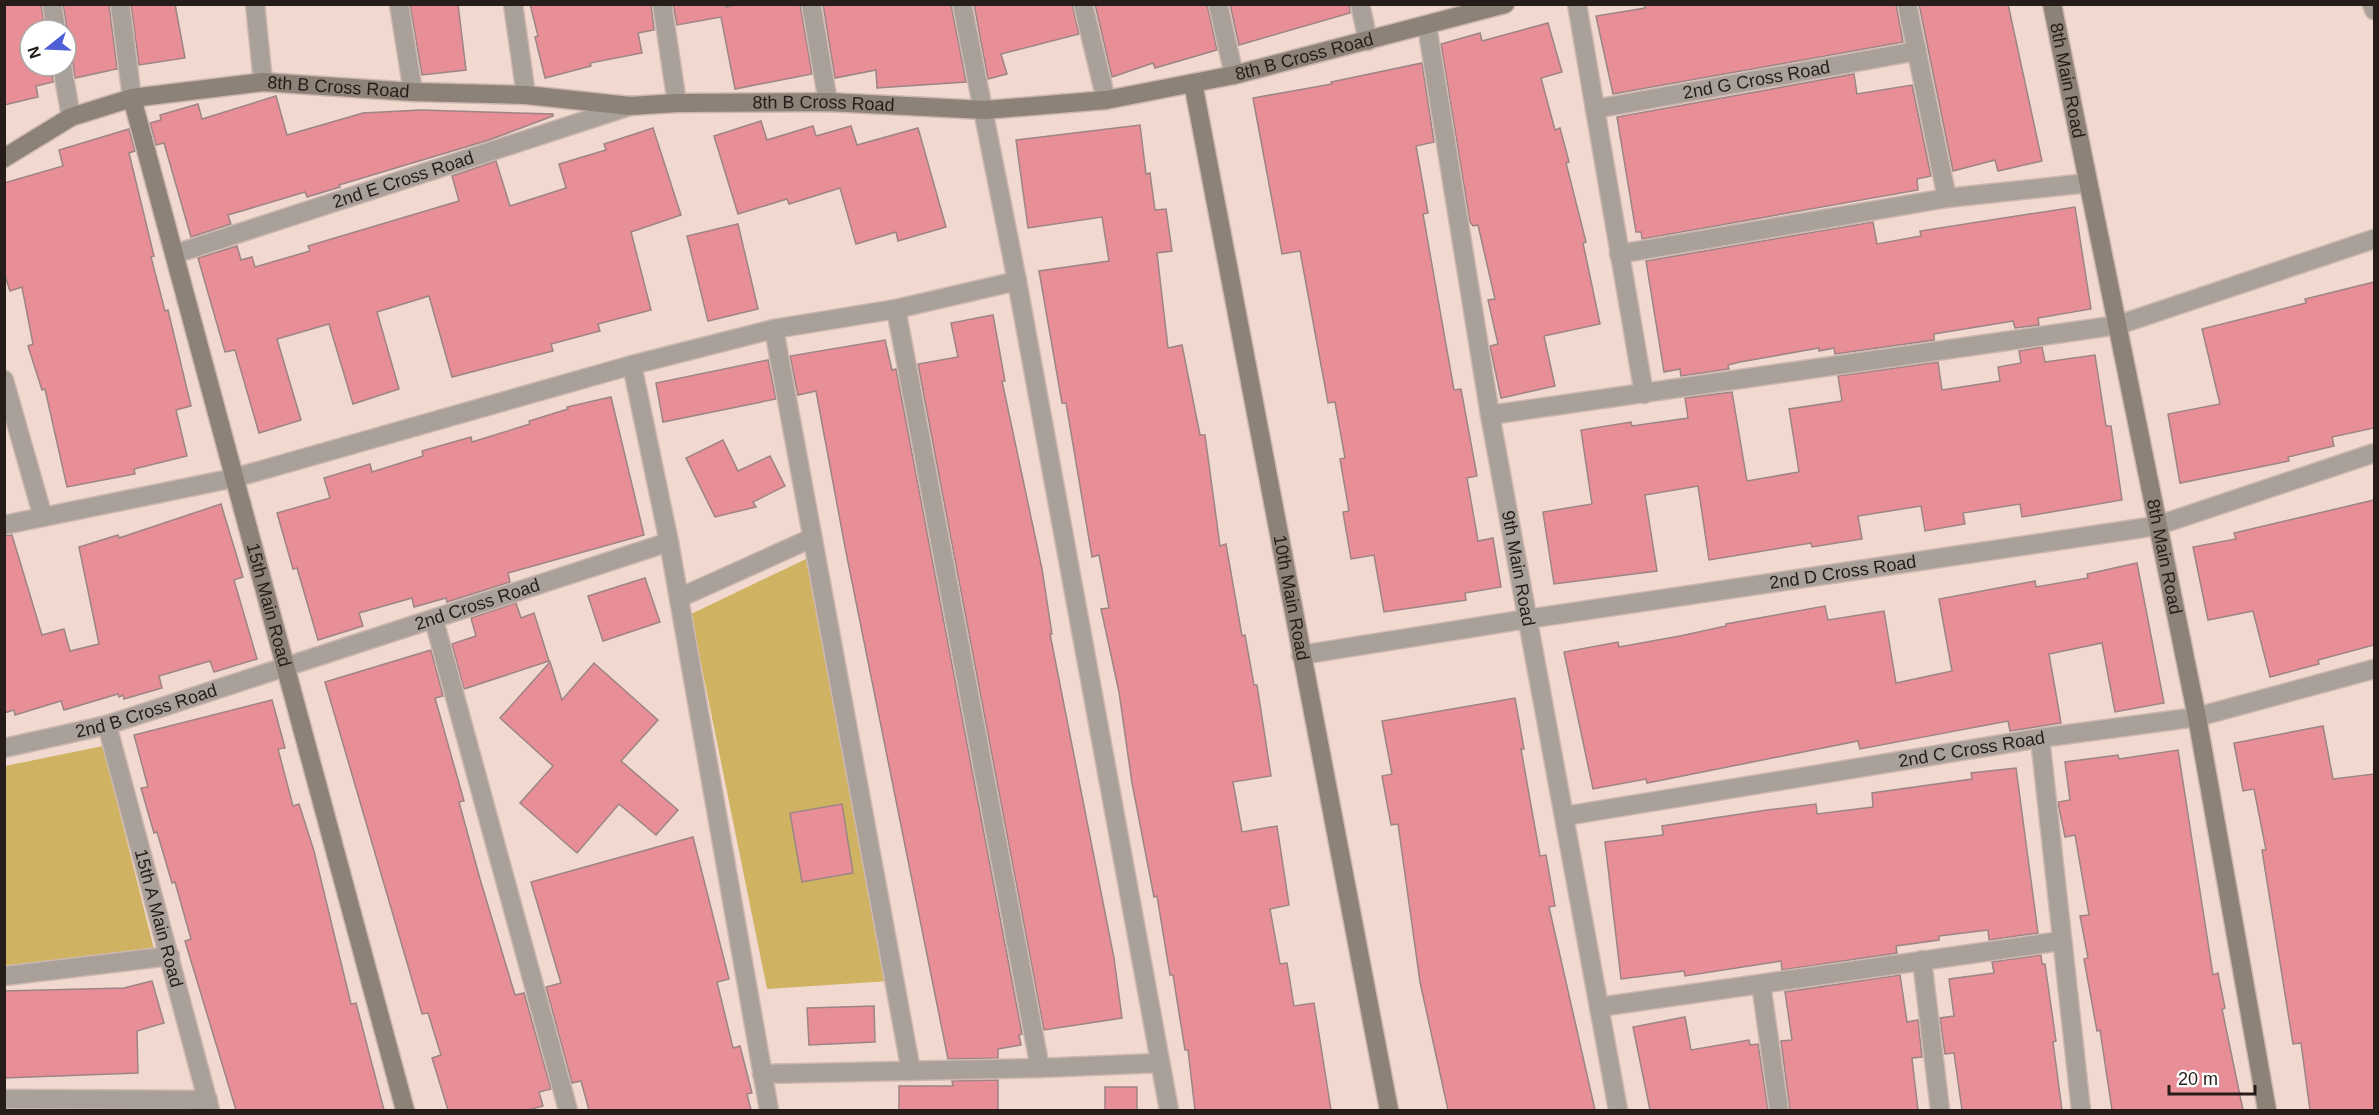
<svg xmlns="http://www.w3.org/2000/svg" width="2379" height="1115" font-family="Arial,sans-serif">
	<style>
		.green { fill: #cfb363 }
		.building { fill: #e78e96; stroke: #9d8485; stroke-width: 1.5 }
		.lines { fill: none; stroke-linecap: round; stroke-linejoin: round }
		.street-casing { stroke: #cdb7af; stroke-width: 21 }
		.secondary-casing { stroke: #cdb7af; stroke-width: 21 }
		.street { stroke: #a8a099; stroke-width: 18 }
		.secondary { stroke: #8d8277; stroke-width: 18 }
		.labels { text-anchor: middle; stroke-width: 6; stroke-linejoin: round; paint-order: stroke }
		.street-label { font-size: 18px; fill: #261d1a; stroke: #fff }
	</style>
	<rect width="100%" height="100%" fill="#f2d9d0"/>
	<g class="green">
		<path d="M 806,559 L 889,981 L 767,989 L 691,614 Z"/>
		<path d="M 103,746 L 155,953 L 5,970 L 5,766 Z"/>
	</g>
	<g class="building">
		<path d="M 4,4 L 41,4 L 45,30 L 30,30 L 30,66 L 51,66 L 53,82 L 36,86 L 38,97 L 4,105 Z"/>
		<path d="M 63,4 L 109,4 L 117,69 L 75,78 L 73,63 L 66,56 L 67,28 Z"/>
		<path d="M 131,4 L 175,4 L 185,58 L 139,65 Z"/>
		<path d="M 410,4 L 458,4 L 466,70 L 422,75 Z"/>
		<path d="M 530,4 L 651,4 L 654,30 L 638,33 L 642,53 L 590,63 L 591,66 L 545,78 L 535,37 L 538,36 Z"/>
		<path d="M 673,4 L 725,4 L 726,7 L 740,4 L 800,4 L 812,74 L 735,89 L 721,17 L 677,25 Z"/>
		<path d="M 823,4 L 951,4 L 966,82 L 877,88 L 876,70 L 835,78 Z"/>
		<path d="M 974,4 L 1072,4 L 1079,34 L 1001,54 L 1007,74 L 988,79 Z"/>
		<path d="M 1095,4 L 1207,4 L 1217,50 L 1155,68 L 1153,63 L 1112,77 Z"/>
		<path d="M 1230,4 L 1349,4 L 1350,13 L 1239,45 Z"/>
		<path d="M 1645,4 L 1896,4 L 1903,42 L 1613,94 L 1596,16 L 1645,8 Z"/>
		<path d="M 1919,4 L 2008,4 L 2042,161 L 1998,171 L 1995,160 L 1953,171 Z"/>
		<path d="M 1548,23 L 1562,72 L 1541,78 L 1555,130 L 1560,128 L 1569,162 L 1566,163 L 1586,242 L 1583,243 L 1600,324 L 1544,336 L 1555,386 L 1501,398 L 1490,346 L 1498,344 L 1488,300 L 1495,299 L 1478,225 L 1473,226 L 1470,222 L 1441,44 L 1480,33 L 1482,41 Z"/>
		<path d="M 1422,63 L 1434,142 L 1416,146 L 1428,213 L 1423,214 L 1454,390 L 1461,389 L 1477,476 L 1467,478 L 1478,541 L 1493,538 L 1501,587 L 1465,593 L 1466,600 L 1384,612 L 1374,555 L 1351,559 L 1343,512 L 1349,511 L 1340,459 L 1345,458 L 1335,402 L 1328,403 L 1300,251 L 1282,254 L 1253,98 L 1332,84 L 1331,82 Z"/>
		<path d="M 1854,74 L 1857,94 L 1912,85 L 1931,176 L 1917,179 L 1918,190 L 1642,239 L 1641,232 L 1636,232 L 1617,117 Z"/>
		<path d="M 276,96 L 287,135 L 363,113 L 421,110 L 553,114 L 553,116 L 489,140 L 339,185 L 340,187 L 307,197 L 305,192 L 228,215 L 231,224 L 191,237 L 164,143 L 156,145 L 150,123 L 161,120 L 160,115 L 198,104 L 202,119 Z"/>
		<path d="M 761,121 L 767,140 L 813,126 L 816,136 L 851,126 L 857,145 L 918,128 L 946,227 L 898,241 L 896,232 L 856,244 L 840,188 L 789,204 L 787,199 L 738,214 L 714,136 Z"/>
		<path d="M 1140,125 L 1146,174 L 1150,173 L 1155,210 L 1166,209 L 1172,251 L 1157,253 L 1168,348 L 1182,345 L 1200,435 L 1205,435 L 1220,546 L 1226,544 L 1242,636 L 1245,635 L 1254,685 L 1257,685 L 1271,776 L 1233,782 L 1242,832 L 1277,826 L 1289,905 L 1270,909 L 1280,964 L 1287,963 L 1294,1006 L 1314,1003 L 1331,1110 L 1195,1110 L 1188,1050 L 1185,1050 L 1173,975 L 1170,975 L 1157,896 L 1154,897 L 1132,783 L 1119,692 L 1101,609 L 1109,608 L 1099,555 L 1092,557 L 1066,403 L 1062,403 L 1039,271 L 1109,261 L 1102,217 L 1028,228 L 1016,140 Z"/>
		<path d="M 653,128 L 681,215 L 631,232 L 651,310 L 598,324 L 600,331 L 551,344 L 553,351 L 452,377 L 429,296 L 377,312 L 399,389 L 353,404 L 329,324 L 277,339 L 301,420 L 259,433 L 235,350 L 225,352 L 198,258 L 237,246 L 241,260 L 252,257 L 255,267 L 310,251 L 308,246 L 459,201 L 452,176 L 496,161 L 510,206 L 566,188 L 559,164 L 606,150 L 604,144 Z"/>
		<path d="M 129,129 L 135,151 L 129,153 L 154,256 L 151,257 L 165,311 L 168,310 L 191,406 L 176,410 L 187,456 L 134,469 L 135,474 L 67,487 L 45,389 L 42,390 L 28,346 L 33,344 L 22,287 L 10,291 L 4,273 L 4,183 L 63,166 L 59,150 Z"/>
		<path d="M 2075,207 L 2091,309 L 2038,318 L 2039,325 L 2015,328 L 2013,321 L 1934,334 L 1934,340 L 1835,354 L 1834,348 L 1819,351 L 1819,348 L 1740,362 L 1728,365 L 1729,369 L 1681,376 L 1680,369 L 1664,372 L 1646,261 L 1873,222 L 1877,244 L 1921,236 L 1920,231 Z"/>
		<path d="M 738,224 L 758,309 L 708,321 L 687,236 Z"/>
		<path d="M 2374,282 L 2374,428 L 2332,437 L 2334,446 L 2288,457 L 2289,461 L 2180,483 L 2168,414 L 2220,404 L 2202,329 L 2306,303 L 2305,299 Z"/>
		<path d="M 993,315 L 1005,381 L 1002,381 L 1042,569 L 1052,634 L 1050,634 L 1114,958 L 1122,1018 L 1044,1030 L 918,364 L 958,357 L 951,323 Z"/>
		<path d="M 885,340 L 892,370 L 896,369 L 1022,1034 L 1019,1035 L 1021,1045 L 998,1049 L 998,1058 L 948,1059 L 845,547 L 816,391 L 798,395 L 790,356 Z"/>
		<path d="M 2042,347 L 2045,362 L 2095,355 L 2106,426 L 2111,426 L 2122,500 L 2022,517 L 2020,504 L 1963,513 L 1965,524 L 1925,531 L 1921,506 L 1858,516 L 1862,539 L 1812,547 L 1811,543 L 1709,560 L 1698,486 L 1645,495 L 1657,571 L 1554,584 L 1543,512 L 1592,504 L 1581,430 L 1631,422 L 1632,426 L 1688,418 L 1685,398 L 1732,392 L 1747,481 L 1799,472 L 1789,409 L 1842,401 L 1838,376 L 1938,362 L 1942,390 L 2000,381 L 1998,367 L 2021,363 L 2019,351 Z"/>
		<path d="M 768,360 L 776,399 L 663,422 L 656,383 Z"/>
		<path d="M 611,397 L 644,535 L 508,573 L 510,582 L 447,602 L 446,598 L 414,607 L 412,598 L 359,613 L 363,626 L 318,640 L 297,568 L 293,569 L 277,513 L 330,498 L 324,478 L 370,464 L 372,472 L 423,456 L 422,451 L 471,437 L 472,442 L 530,424 L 529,421 L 568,409 L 567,407 Z"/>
		<path d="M 723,440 L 738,471 L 770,456 L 785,486 L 753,502 L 756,507 L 715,517 L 686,458 Z"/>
		<path d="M 2374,500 L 2374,645 L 2318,660 L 2319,664 L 2270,677 L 2253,611 L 2208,620 L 2193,547 L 2236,539 L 2234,533 Z"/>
		<path d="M 221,504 L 243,577 L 234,580 L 257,659 L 214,672 L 210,661 L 159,676 L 162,688 L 124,699 L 123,695 L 119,697 L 118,694 L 64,710 L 61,701 L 15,715 L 14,710 L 4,713 L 4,536 L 12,535 L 42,635 L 64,629 L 70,651 L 99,644 L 79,547 L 118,535 L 119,538 Z"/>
		<path d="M 2137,563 L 2164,703 L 2115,712 L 2102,643 L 2049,654 L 2061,723 L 2010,731 L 2008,721 L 1860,749 L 1858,741 L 1647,783 L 1646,779 L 1593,789 L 1564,652 L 1618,642 L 1619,647 L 1680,636 L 1726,626 L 1726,624 L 1825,606 L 1828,620 L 1884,611 L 1896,683 L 1952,671 L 1939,599 L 2035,581 L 2036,587 L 2088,578 L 2087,574 Z"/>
		<path d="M 645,578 L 660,622 L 603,641 L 588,596 Z"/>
		<path d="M 516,603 L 521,618 L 534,613 L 549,661 L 464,689 L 452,644 L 476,636 L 471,618 Z"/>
		<path d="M 431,650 L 443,696 L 435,698 L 464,801 L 459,802 L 480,879 L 515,995 L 524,993 L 551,1089 L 539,1092 L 543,1106 L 528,1110 L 448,1110 L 432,1058 L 441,1055 L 428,1013 L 422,1014 L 325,682 Z"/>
		<path d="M 550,662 L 562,700 L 594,663 L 658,720 L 621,761 L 678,810 L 656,835 L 619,804 L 577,853 L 520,803 L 553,766 L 500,718 Z"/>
		<path d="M 1515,698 L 1524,749 L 1521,749 L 1540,856 L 1546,855 L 1555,906 L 1549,907 L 1595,1110 L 1448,1110 L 1420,982 L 1398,824 L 1391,825 L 1382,776 L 1392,774 L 1382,721 Z"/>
		<path d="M 272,700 L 285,748 L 278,749 L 293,806 L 299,804 L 314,851 L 351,1004 L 356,1003 L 384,1110 L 236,1110 L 185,941 L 191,939 L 175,882 L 172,883 L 157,832 L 154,833 L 141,788 L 148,787 L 134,735 Z"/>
		<path d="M 2323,726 L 2333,779 L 2374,774 L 2374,1110 L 2310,1110 L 2301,1043 L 2293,1044 L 2262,850 L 2266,850 L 2254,789 L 2243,791 L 2234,743 Z"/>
		<path d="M 2178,750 L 2213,975 L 2218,973 L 2225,1008 L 2222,1009 L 2243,1110 L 2112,1110 L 2100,1030 L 2097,1031 L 2084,959 L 2088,958 L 2080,916 L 2089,915 L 2075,835 L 2065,837 L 2059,808 L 2058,802 L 2070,800 L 2065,762 L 2118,755 L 2119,759 Z"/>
		<path d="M 2016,768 L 2038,933 L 1989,940 L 1988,930 L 1939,936 L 1939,940 L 1896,946 L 1897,953 L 1782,970 L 1781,961 L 1685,976 L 1684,971 L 1621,979 L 1605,842 L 1663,835 L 1662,826 L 1767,810 L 1816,804 L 1817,814 L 1873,807 L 1872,793 L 1972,779 L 1971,773 Z"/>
		<path d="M 842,804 L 853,873 L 802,882 L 790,813 Z"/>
		<path d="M 693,837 L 729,979 L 717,982 L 733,1048 L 740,1046 L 752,1093 L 747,1094 L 751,1110 L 589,1110 L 581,1081 L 572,1083 L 546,987 L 561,983 L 531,882 Z"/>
		<path d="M 2041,955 L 2042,964 L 2045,964 L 2056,1041 L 2053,1042 L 2062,1110 L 1962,1110 L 1954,1053 L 1945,1054 L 1940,1018 L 1954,1016 L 1949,979 L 1994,973 L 1992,962 Z"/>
		<path d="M 1900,975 L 1907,1022 L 1918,1020 L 1922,1057 L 1912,1058 L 1918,1110 L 1790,1110 L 1781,1041 L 1792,1040 L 1785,992 Z"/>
		<path d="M 152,981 L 164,1023 L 137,1031 L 138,1073 L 4,1078 L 4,991 L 124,988 Z"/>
		<path d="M 874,1006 L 875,1042 L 809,1045 L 807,1008 Z"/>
		<path d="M 1685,1017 L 1691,1050 L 1749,1040 L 1750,1045 L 1758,1044 L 1768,1110 L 1650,1110 L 1633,1027 Z"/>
		<path d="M 998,1080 L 998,1110 L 899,1110 L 899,1086 L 953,1086 L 952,1081 Z"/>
		<rect x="1105" y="1087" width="32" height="23"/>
	</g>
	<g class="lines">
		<g class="street-casing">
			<g id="street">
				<path d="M 52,4 L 56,30"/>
				<path d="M 120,4 L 132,98"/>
				<path d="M 255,4 L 263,82"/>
				<path d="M 399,4 L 413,92"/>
				<path d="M 513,4 L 526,95"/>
				<path d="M 662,4 L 677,103"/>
				<path d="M 811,4 L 828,102"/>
				<path d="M 962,4 L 1017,281"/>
				<path d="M 1083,4 L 1106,100"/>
				<path d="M 1218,4 L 1234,75"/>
				<path d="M 1360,4 L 1368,41"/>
				<path d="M 1577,4 L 1644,394"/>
				<path d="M 1907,4 L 1947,198"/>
				<path d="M 2372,4 L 2374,10"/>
				<path id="s1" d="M 1427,26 L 1490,415 L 1618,1110"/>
				<path d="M 62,66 L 71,117"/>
				<path id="s2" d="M 1595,109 L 1917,51"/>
				<path id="s3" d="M 175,254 L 630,106"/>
				<path d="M 1619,254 L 1947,198 L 2088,183"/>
				<path d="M 896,309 L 1040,1068"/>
				<path d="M 774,329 L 911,1071"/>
				<path d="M 632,365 L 669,542 L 769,1110"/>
				<path d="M 4,380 L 43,517"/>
				<path d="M 1490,415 L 2118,325 L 2374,239"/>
				<path d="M 4,525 L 234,478 L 632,365 L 774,329 L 896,309 L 1017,281 L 1169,1110"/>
				<path d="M 679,598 L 812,538"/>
				<path d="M 434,620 L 568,1110"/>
				<path id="s4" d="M 1301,655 L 1527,619 L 2156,526 L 2374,453"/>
				<path id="s5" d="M 107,725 L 210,1110"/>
				<path d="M 2040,738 L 2081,1110"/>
				<path id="s6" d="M 4,748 L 107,725 L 669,542"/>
				<path id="s7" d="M 1565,816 L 2040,738 L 2197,717 L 2374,669"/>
				<path d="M 1922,960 L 1940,1110"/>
				<path d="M 4,976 L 170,956"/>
				<path d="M 1761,984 L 1779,1110"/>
				<path d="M 1599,1007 L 2061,941"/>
				<path d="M 762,1074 L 1040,1068 L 1159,1063"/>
				<path d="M 4,1099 L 208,1100"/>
			</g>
		</g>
		<g class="secondary-casing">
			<g id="secondary">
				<path id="s8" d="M 2052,4 L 2197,717 L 2267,1110"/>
				<path id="s9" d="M 1193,83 L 1389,1110"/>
				<path id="s10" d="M 132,98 L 405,1110"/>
				<path id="s11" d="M 4,158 L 71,117 L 132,98 L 263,82 L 413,92 L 526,95 L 630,106 L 677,103 L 828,102 L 985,110 L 1106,100 L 1234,75 L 1505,4"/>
			</g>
		</g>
		<use href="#street" class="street"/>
		<use href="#secondary" class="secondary"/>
	</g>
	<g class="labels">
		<g class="street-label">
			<text dy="6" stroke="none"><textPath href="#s11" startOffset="1322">8th B Cross Road</textPath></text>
			<text dy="6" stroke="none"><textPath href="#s2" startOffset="164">2nd G Cross Road</textPath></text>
			<text dy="6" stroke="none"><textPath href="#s8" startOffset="78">8th Main Road</textPath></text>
			<text dy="6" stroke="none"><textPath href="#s11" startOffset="350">8th B Cross Road</textPath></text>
			<text dy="6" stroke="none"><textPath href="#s11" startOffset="836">8th B Cross Road</textPath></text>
			<text dy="6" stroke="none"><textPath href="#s3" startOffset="240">2nd E Cross Road</textPath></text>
			<text dy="6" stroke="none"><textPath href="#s8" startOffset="564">8th Main Road</textPath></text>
			<text dy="6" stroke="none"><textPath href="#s1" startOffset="550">9th Main Road</textPath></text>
			<text dy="6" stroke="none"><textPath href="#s4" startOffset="548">2nd D Cross Road</textPath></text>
			<text dy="6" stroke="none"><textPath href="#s9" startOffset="524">10th Main Road</textPath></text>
			<text dy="6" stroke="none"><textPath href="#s10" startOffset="525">15th Main Road</textPath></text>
			<text dy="6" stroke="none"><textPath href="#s6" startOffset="495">2nd Cross Road</textPath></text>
			<text dy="6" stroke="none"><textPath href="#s6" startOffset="147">2nd B Cross Road</textPath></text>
			<text dy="6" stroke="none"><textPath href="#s7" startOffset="412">2nd C Cross Road</textPath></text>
			<text dy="6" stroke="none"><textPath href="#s5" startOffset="200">15th A Main Road</textPath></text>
		</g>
	</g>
	<rect width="2379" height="1115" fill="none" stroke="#261d1a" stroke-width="12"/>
	<g transform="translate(48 48) rotate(252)"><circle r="28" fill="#ffffff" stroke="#a8a5a3" stroke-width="1.5"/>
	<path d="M0-4.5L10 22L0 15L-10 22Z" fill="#4f60d6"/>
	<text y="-9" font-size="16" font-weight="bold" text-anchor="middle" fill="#261d1a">N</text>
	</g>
	<path d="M2169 1085v9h86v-9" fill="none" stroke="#261d1a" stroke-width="3"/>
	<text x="2178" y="1085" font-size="18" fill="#261d1a" stroke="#ffffff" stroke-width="4.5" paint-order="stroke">20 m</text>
</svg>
